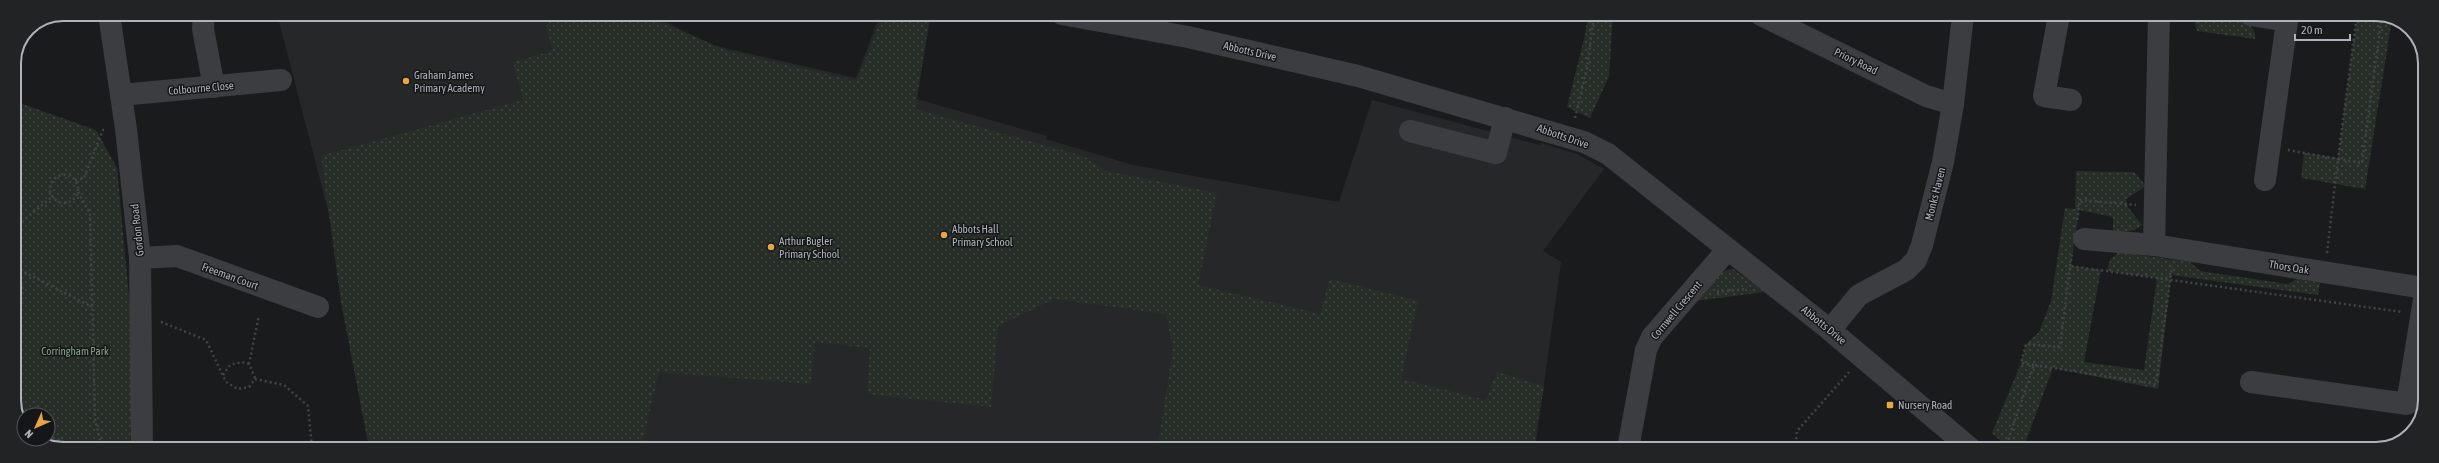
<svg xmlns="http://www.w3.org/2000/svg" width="2439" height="463" font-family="'Asap Condensed',sans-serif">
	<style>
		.built { fill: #262729 }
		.grass { fill: url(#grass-dots) }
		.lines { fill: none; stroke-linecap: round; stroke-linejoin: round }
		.path { stroke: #424448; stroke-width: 2.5; stroke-dasharray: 2 3; stroke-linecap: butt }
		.minor { stroke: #3c3d41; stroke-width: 22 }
		.poi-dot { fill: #e6a549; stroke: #151618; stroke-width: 1.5 }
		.labels { text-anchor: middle; stroke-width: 3; stroke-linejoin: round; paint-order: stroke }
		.street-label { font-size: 11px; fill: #aeb3bb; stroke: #151618 }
		.poi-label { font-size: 11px; fill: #aeb3bb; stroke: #151618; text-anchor: start }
		.park-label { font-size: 11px; fill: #87a487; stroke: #151618 }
		.rim { fill: none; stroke: #aeb3bb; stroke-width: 2 }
	</style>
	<defs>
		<pattern id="grass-dots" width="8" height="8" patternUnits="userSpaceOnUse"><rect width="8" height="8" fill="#272e27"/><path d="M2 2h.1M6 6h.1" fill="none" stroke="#444a44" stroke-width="1.8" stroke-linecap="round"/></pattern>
	</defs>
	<rect width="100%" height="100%" fill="#1a1b1c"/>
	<path class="built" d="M 277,14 L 650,14 L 712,45 L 856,78 L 880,14 L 931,14 L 917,99 L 1047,136 L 1046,139 L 1133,165 L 1339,202 L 1372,100 L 1540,145 L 1541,143 L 1577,154 L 1604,169 L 1543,251 L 1561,262 L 1535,449 L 369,448 L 330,218 Z"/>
	<g class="grass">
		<path d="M 543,14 L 640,14 L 731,52 L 857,81 L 883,14 L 930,14 L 915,109 L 1083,156 L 1106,171 L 1217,193 L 1198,285 L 1320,314 L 1330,279 L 1418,301 L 1401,379 L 1486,400 L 1497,372 L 1544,386 L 1533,449 L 1157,449 L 1173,350 L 1166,314 L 1054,299 L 998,326 L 991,407 L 867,394 L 870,348 L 815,342 L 811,384 L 659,372 L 641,448 L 369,448 L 341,302 L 321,156 L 523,100 L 513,62 L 553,51 Z"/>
		<path d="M 1588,15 L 1613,15 L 1609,76 L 1590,118 L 1567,107 L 1585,35 Z"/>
		<path d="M 2193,15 L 2248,21 L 2255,33 L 2255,39 L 2197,31 Z"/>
		<path d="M 2357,15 L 2385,15 L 2392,19 L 2365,189 L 2301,178 L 2304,153 L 2338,158 Z"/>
		<path d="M 14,101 L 96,130 L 117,168 L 134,350 L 130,448 L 54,448 L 38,439 L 48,439 L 48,415 L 24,415 L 24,427 L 14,406 Z"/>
		<path d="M 2076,171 L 2134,172 L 2146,186 L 2126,199 L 2128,207 L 2142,225 C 2133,233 2125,232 2113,231 L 2113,217 L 2079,210 L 2071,266 L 2101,270 L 2084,362 L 2144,370 L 2157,278 L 2107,271 L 2110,260 L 2119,252 L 2190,262 L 2200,271 L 2288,284 L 2297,279 L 2320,283 L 2318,295 L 2171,275 L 2158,389 L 2053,368 L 2023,449 L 2010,449 L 1992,433 L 2021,363 L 2026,344 L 2039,332 L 2051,301 L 2065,208 L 2075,209 Z"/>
		<path d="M 1733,269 L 1765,292 L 1694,301 C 1705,288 1715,271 1733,269 Z"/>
	</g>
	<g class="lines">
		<g class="path">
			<path d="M 1575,118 L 1587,68 L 1594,15"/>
			<path d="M 2288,150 L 2338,159 L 2357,15"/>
			<circle cx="64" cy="189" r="14"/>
			<path d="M 75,180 L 84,178 L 103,130 L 107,130"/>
			<path d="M 78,192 L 90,213 L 95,419 L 102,448"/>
			<path d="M 2077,220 L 2080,200 L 2136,205"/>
			<path d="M 14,228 L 52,197"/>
			<path d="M 2327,253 L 2338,159 L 2362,163 L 2382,15"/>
			<path d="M 14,264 C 30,282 18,324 14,345"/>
			<path d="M 2070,266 L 2072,255"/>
			<path d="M 20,270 L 92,307"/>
			<path d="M 1717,292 L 1746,289"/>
			<path d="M 161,322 L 206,340 L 226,382 L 238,389 L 249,387 L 255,379 L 284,385 L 308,406 L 312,448"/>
			<path d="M 2034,365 L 2021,363 L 2026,344 L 2060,347 L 2070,266 L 2402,312"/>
			<path d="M 223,375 L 230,365 L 242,362 L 249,364"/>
			<path d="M 255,378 L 249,364 L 259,315"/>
			<path d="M 48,436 L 82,448"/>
			<path d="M 1795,449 L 1797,431 L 1849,372"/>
			<path d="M 2005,449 L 2034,365 L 2156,384 L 2172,267"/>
		</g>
		<g class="minor">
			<path d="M 109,14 L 126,129 L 140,258 L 142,448"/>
			<path d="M 204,14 L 203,29 L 214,87"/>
			<path d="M 1062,14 L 1188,37 L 1358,76 L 1584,142 L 1608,154 L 1830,330 L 1971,449"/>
			<path d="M 1761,15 L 1926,96 L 1953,104"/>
			<path d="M 2059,15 L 2044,96 L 2071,100"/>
			<path d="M 2251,15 L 2287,21 L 2265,180"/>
			<path d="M 121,95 L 281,80"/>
			<path d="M 1410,131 L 1496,153 L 1505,118"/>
			<path d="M 2084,239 L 2154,245 L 2424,288"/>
			<path d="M 2154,245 L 2159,15"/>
			<path d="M 140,258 L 177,256 L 318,307"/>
			<path d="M 1830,330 L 1859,295 L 1906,270 L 1916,260 L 1922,245 L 1943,162 L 1953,104 L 1963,15"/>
			<path d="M 2251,382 L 2407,404 L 2424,299"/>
			<path d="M 1628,449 L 1646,350 L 1652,337 L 1728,249"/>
		</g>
	</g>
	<g class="poi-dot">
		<circle cx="406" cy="81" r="4"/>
		<circle cx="944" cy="235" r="4"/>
		<circle cx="771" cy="247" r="4"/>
		<rect x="1886" y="401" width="8" height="8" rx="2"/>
	</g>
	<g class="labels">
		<g class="street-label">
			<text transform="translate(1250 51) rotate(13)" y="4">Abbotts Drive</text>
			<text transform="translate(1856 61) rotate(26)" y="4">Priory Road</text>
			<text transform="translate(201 88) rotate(-5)" y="4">Colbourne Close</text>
			<text transform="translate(1563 136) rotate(19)" y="4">Abbotts Drive</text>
			<text transform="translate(1935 194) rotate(-76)" y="4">Monks Haven</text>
			<text transform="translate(137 230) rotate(-96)" y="4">Gordon Road</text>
			<text transform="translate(2289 267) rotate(9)" y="4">Thors Oak</text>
			<text transform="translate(230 276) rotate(20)" y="4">Freeman Court</text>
			<text transform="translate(1676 310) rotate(-50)" y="4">Cornwell Crescent</text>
			<text transform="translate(1824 325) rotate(39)" y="4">Abbotts Drive</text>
		</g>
		<g class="poi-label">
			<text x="414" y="79">Graham James<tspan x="414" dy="13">Primary Academy</tspan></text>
			<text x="952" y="233">Abbots Hall<tspan x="952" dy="13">Primary School</tspan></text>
			<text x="779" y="245">Arthur Bugler<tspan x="779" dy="13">Primary School</tspan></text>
			<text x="1898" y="409">Nursery Road</text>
		</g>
		<g class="park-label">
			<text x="75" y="355">Corringham Park</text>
		</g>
	</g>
	<path d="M0 0H2439V463H0ZM63 21H2376A42 42 0 0 1 2418 63V400A42 42 0 0 1 2376 442H63A42 42 0 0 1 21 400V63A42 42 0 0 1 63 21Z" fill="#212325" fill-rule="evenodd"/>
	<path class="rim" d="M63 21H2376A42 42 0 0 1 2418 63V400A42 42 0 0 1 2376 442H63A42 42 0 0 1 21 400V63A42 42 0 0 1 63 21Z"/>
	<g transform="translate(36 427) rotate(225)"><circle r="19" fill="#151618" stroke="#525559"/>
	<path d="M0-3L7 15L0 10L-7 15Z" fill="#e6a549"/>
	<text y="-6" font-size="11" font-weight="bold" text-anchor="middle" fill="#aeb3bb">N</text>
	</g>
	<path d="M2295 34v6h55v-6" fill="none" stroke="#aeb3bb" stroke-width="2"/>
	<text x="2301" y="34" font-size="12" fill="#aeb3bb" stroke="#151618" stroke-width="3" paint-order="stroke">20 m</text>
</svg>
